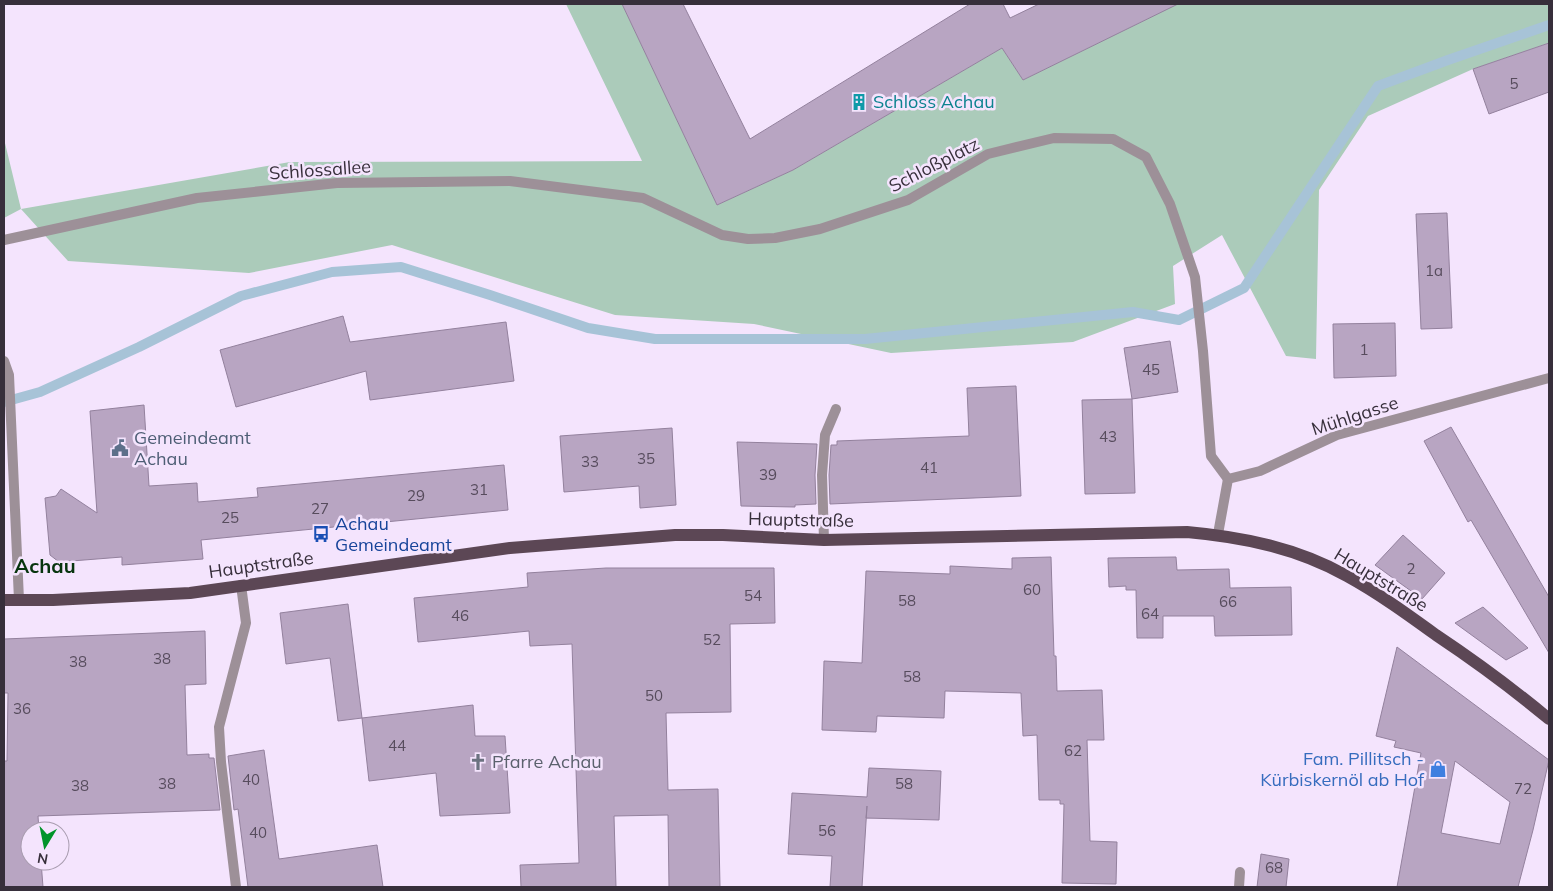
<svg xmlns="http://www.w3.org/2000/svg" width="1553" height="891" font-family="Mulish,sans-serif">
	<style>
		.green { fill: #abcbba }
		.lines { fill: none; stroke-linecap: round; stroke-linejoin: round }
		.stream { stroke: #a7c3d7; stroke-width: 10 }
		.building { fill: #b8a5c2; stroke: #93819d; fill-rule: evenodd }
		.service { stroke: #9d9098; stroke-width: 10 }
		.minor { stroke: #9d9098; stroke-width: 10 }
		.primary { stroke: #5c4755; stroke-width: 12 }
		.labels { text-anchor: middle; stroke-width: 5; stroke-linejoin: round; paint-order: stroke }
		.number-label { font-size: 15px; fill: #574c5d }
		.culture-label { font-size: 18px; fill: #0d838f; stroke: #f4e4fd; text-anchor: start }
		.street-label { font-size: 18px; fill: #372f3b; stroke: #f4e4fd }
		.service-label { font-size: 18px; fill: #4e5e75; stroke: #f4e4fd; text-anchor: start }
		.transit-label { font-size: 18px; fill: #164399; stroke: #f4e4fd; text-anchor: start }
		.shop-label { font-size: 18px; fill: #366cbe; stroke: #f4e4fd; text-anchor: end }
		.worship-label { font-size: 18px; fill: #5b616d; stroke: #f4e4fd; text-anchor: start }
		.quarter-label { font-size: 20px; font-weight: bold; fill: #07340e; stroke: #f4e4fd }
	</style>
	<rect width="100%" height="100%" fill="#f4e4fd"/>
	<path class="green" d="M 566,4 L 622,4 L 717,205 L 793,170 L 1002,48 L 1023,80 L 1161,12 L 1157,4 L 1549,4 L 1549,43 L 1473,69 L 1368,116 L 1319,190 L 1316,359 L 1286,356 L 1222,235 L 1173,266 L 1175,304 L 1073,342 L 891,353 L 754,324 L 615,315 L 392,245 L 249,273 L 68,261 L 21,209 L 4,218 L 4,139 L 21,209 L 290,162 L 642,161 Z"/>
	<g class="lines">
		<path class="stream" d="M 4,402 L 40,392 L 139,347 L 241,296 L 332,272 L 401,267 L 490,295 L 588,328 L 655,339 L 865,339 L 1133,312 L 1179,320 L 1244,288 L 1378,86 L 1448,60 L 1549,25"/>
	</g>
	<g class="building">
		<path d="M 622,4 L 683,4 L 750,139 L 970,4 L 1003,4 L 1010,18 L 1039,4 L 1178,4 L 1023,80 L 1002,48 L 793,170 L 717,205 Z"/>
		<path d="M 1549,43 L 1549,92 L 1489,114 L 1473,69 Z"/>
		<path d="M 1447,213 L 1452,328 L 1421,329 L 1416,214 Z"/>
		<path d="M 343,316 L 350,342 L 506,322 L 514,381 L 370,400 L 366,371 L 236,407 L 220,350 Z"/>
		<path d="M 1395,323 L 1396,376 L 1334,378 L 1333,324 Z"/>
		<path d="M 1170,341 L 1178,392 L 1132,399 L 1124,348 Z"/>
		<path d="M 1016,386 L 1021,496 L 830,504 L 829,475 L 831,445 L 837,445 L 837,441 L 969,436 L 967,388 Z"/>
		<path d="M 1132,399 L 1135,493 L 1085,494 L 1082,400 Z"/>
		<path d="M 144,405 L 149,486 L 197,483 L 198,502 L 258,497 L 257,488 L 504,465 L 508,510 L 201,540 L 203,559 L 122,565 L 122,557 L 59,562 L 50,555 L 45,498 L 56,496 L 61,489 L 97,513 L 90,411 Z"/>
		<path d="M 1451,427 L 1549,597 L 1549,653 L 1471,520 L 1468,522 L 1424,441 Z"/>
		<path d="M 672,428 L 676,505 L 640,508 L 639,486 L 564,492 L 560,436 Z"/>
		<path d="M 737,442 L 817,444 L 815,475 L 816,504 L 795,505 L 795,507 L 741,506 Z"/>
		<path d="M 1403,535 L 1445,573 L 1422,599 L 1375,565 Z"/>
		<path d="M 1051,557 L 1054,656 L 1056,656 L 1057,691 L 1102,690 L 1104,740 L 1087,740 L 1090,841 L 1117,842 L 1116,884 L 1062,883 L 1064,804 L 1060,804 L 1060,800 L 1039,800 L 1037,735 L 1023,736 L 1021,693 L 945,691 L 944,718 L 877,716 L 876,732 L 822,730 L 824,661 L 862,663 L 866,571 L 950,574 L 950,566 L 1012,569 L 1012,558 Z"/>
		<path d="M 1176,557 L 1177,570 L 1229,569 L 1230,588 L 1291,587 L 1292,635 L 1215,636 L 1214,616 L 1163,616 L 1163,638 L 1137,638 L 1136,590 L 1126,590 L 1126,586 L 1109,587 L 1108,558 Z"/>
		<path d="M 606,568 L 774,568 L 775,623 L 730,624 L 731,712 L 666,713 L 668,790 L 718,789 L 720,887 L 669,887 L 668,815 L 614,816 L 616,887 L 521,887 L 520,865 L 579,863 L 572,644 L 530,646 L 529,631 L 418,642 L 414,598 L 528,587 L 527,573 Z"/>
		<path d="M 348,604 L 362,718 L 338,721 L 330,658 L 286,664 L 280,613 Z"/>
		<path d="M 1483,607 L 1528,648 L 1506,660 L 1455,623 Z"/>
		<path d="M 205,631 L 206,684 L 185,685 L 187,755 L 209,754 L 209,758 L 214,758 L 220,810 L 38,816 L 39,831 L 30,831 L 30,861 L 41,861 L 43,887 L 4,887 L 4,761 L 7,761 L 8,693 L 4,693 L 4,639 Z"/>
		<path d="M 1397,647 L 1549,760 L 1533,830 L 1518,887 L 1397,887 L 1421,753 L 1394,747 L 1396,741 L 1376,736 ZM 1455,761 L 1510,802 L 1500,844 L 1441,833 Z"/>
		<path d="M 473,705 L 475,736 L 505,736 L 510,813 L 440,816 L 436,773 L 369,781 L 362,718 Z"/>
		<path d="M 264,750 L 279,859 L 377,845 L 383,887 L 248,887 L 238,809 L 234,810 L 228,756 Z"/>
		<path d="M 869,768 L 941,771 L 939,820 L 866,818 L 867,806 L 862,887 L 830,887 L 832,856 L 788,854 L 792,793 L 867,797 Z"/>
		<path d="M 1261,854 L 1289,859 L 1286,887 L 1257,887 Z"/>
	</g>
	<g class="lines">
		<g class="service">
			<path d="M 4,240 L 197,198 L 337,183 L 510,181 L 643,198 L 722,235 L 748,239 L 775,238 L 820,229 L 908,200 L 988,154 L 1054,138 L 1113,139 L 1146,157 L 1170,204 L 1195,277 L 1203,351 L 1211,456 L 1228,479"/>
			<path d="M 824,540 L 822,475 L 825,435 L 836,409"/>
			<path d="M 236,887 L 221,762 L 219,727 L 246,623 L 241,585"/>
			<path d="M 1239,887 L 1240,872"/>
		</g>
		<g class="minor">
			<path d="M 4,361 L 9,375 L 19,600"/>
			<path d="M 1218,534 L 1228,479 L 1260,471 L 1337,435 L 1549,378"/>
		</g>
		<path class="primary" d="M 4,600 L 53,600 L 190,593 L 510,548 L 675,535 L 723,535 L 824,540 L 1187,532 C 1243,537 1297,548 1347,576 C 1378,593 1407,614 1436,635 C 1475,661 1513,689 1549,719"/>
	</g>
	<defs>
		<g id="building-bare" transform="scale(1.35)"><path d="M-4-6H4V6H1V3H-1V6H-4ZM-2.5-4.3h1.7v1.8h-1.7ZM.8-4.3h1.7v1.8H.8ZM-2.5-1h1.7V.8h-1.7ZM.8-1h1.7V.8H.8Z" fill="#0f9aa8" stroke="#f4e4fd" stroke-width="2.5" paint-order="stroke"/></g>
		<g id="civic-bare" transform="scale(1.35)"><path d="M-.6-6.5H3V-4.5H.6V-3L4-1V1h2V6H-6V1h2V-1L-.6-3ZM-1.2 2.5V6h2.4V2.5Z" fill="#5c6f8a" stroke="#f4e4fd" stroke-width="2.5" paint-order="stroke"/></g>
		<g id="bus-bare" transform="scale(1.35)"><path d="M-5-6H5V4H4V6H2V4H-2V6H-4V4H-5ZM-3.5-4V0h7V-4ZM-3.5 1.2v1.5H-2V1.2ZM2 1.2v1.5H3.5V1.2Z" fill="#1a4fb4" stroke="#f4e4fd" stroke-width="2.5" paint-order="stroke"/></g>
		<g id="church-bare" transform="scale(1.35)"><path d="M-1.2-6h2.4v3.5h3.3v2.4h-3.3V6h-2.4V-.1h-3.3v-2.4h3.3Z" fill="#6b7280" stroke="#f4e4fd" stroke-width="2.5" paint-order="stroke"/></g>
		<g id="shop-bare" transform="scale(1.35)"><path d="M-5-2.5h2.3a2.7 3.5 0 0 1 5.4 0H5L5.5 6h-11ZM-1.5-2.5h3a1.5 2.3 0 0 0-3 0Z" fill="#3f7fe0" stroke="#f4e4fd" stroke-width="2.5" paint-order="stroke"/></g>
	</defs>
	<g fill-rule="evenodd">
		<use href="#building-bare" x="859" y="102"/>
		<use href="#civic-bare" x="120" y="448"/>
		<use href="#bus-bare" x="321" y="534"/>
		<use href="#church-bare" x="478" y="762"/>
		<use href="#shop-bare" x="1438" y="769"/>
	</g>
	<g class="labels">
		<g class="number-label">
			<text x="1514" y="89">5</text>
			<text x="1434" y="276">1a</text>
			<text x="1364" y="355">1</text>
			<text x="1151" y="375">45</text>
			<text x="1108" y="442">43</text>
			<text x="646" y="464">35</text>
			<text x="590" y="467">33</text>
			<text x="929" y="473">41</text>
			<text x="768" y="480">39</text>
			<text x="479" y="495">31</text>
			<text x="416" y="501">29</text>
			<text x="320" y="514">27</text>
			<text x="230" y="523">25</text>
			<text x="1411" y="574">2</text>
			<text x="1032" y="595">60</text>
			<text x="753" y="601">54</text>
			<text x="907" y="606">58</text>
			<text x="1228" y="607">66</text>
			<text x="1150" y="619">64</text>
			<text x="460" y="621">46</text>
			<text x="712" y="645">52</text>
			<text x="162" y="664">38</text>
			<text x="78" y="667">38</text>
			<text x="912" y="682">58</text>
			<text x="654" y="701">50</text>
			<text x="22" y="714">36</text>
			<text x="397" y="751">44</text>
			<text x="1073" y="756">62</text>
			<text x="251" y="785">40</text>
			<text x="167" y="789">38</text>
			<text x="904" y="789">58</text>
			<text x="80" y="791">38</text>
			<text x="1523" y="794">72</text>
			<text x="827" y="836">56</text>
			<text x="258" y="838">40</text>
			<text x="1274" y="873">68</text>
		</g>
		<g class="culture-label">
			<text x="873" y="108">Schloss Achau</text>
		</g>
		<g class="street-label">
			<text transform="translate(934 165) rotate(-27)" y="6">Schloßplatz</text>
			<text transform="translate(320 170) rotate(-4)" y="6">Schlossallee</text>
			<text transform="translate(1355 416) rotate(-18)" y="6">Mühlgasse</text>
			<text transform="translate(801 520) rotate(1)" y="6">Hauptstraße</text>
			<text transform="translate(261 565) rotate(-8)" y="6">Hauptstraße</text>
			<text transform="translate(1381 580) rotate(31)" y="6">Hauptstraße</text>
		</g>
		<g class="service-label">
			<text x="134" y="444">Gemeindeamt<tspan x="134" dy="21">Achau</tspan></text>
		</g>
		<g class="transit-label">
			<text x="335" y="530">Achau<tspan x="335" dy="21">Gemeindeamt</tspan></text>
		</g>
		<g class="shop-label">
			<text x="1424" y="765">Fam. Pillitsch -<tspan x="1424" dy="21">Kürbiskernöl ab Hof</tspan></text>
		</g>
		<g class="worship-label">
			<text x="492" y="768">Pfarre Achau</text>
		</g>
		<g class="quarter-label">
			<text x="45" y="573">Achau</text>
		</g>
	</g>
	<rect width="1553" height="891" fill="none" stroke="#372f3b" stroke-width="10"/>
	<g transform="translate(45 846) rotate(190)"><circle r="24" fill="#f4e4fd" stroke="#a89caf"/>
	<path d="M0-4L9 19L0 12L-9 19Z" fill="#01942a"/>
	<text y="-8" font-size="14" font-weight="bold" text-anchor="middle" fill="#372f3b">N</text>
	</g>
</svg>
